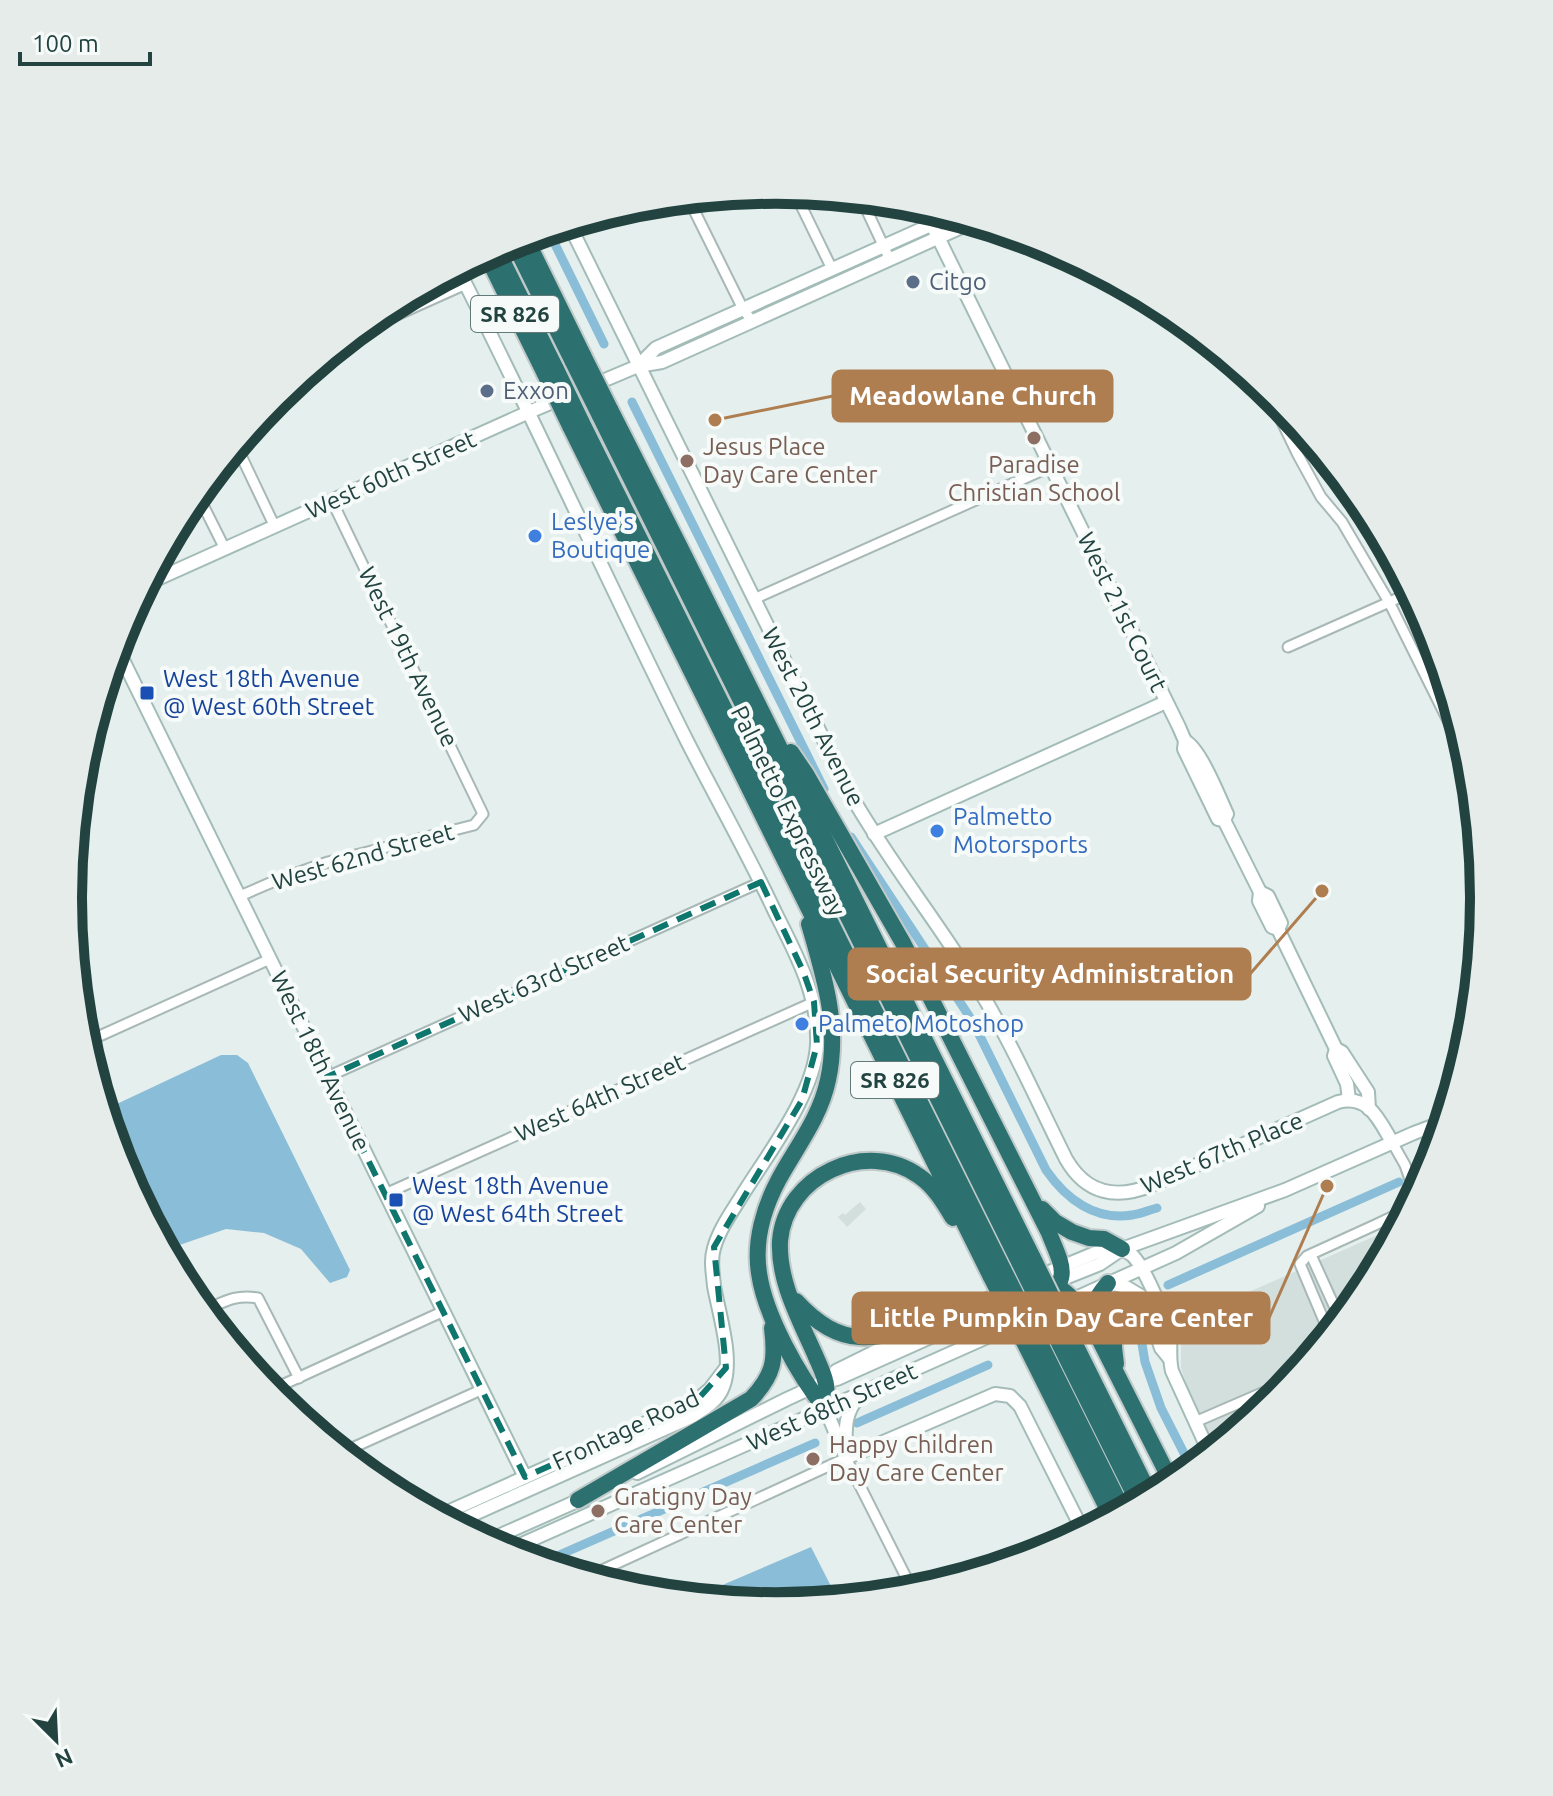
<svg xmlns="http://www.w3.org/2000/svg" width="1553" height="1796" font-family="Ubuntu,sans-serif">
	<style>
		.built { fill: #d3dfdc }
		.water { fill: #8abdd7 }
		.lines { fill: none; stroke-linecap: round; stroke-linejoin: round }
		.canal { stroke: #8abdd7; stroke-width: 9 }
		.street-casing { stroke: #a7b8b6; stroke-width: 13 }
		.secondary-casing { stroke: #a3bcb8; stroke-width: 16 }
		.highway-casing { stroke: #c1caca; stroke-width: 20 }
		.street { stroke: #fff; stroke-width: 9 }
		.secondary { stroke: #fff; stroke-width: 12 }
		.highway { stroke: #2c7170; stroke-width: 16 }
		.highway-bridge-casing { stroke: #c1caca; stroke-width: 20; stroke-linecap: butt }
		.highway-bridge { stroke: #2c7170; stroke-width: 16 }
		.marked { fill: none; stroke: #0f766e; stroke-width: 6; stroke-dasharray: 16 10; stroke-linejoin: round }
		.service-dot { fill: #5c6f8a; stroke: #f6fbf9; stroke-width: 3 }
		.education-dot { fill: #8d6e63; stroke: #f6fbf9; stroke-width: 3 }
		.shop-dot { fill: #3f7fe0; stroke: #f6fbf9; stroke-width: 3 }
		.transit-dot { fill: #1a4fb4; stroke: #f6fbf9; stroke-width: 3 }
		.labels { text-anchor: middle; stroke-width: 8; stroke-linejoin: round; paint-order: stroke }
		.shield { fill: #f6fbf9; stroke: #627a78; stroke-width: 2 }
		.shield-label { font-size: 22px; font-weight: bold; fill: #224340 }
		.service-label { font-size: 24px; fill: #4e5e75; stroke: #f6fbf9; text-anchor: start }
		.education-label { font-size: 24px; fill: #785e54; stroke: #f6fbf9; text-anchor: start }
		.street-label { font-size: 24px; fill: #224340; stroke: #f6fbf9 }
		.shop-label { font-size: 24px; fill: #366cbe; stroke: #f6fbf9; text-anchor: start }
		.transit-label { font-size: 24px; fill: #164399; stroke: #f6fbf9; text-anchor: start }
		.rim { fill: none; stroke: #224340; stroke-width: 10 }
		.leader { fill: none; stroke: #af7e50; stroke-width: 3 }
		.callout-dot { fill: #af7e50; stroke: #f6fbf9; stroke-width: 3 }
		.callout { fill: #af7e50; stroke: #af7e50; stroke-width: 3 }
		.callout-label { font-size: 26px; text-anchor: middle; font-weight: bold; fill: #fff }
	</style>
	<rect width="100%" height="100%" fill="#e5efed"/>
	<g class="built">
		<path d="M 860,1202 L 866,1209 L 847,1227 L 838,1217 L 843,1213 L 845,1215 Z"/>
		<path d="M 1402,1224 L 1365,1292 L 1277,1399 L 1216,1449 L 1187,1386 L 1181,1368 L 1181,1339 L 1184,1321 Z"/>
	</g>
	<g class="water">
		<path d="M 221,1055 L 237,1055 L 248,1063 L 350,1270 L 347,1277 L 330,1283 L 301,1249 L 264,1233 L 226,1229 L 165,1250 L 122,1169 L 104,1110 Z"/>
		<path d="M 811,1547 L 838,1600 L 776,1606 L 692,1598 Z"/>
	</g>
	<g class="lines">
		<g class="canal">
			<path d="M 548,230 L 604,344"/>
			<path d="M 632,402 L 824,789"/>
			<path d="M 851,837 L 973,1022 L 1046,1170 C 1066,1199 1095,1221 1132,1215 C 1141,1214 1149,1210 1157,1208"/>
			<path d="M 1421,1172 L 1432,1167"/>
			<path d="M 1168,1285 L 1399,1182"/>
			<path d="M 1139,1326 L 1145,1362 L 1161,1408 L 1192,1469"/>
			<path d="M 857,1423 L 988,1365"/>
			<path d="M 541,1563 L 815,1443"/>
		</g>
		<g class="street-casing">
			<g id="street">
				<path d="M 794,191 L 832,269"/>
				<path d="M 688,198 L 743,309 L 752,321"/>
				<path d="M 861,198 L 890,260"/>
				<path d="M 350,336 L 466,284"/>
				<path d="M 1265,387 L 1298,455 L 1321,497 L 1342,522 L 1389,602 L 1473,771"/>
				<path d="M 236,445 L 275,527"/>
				<path d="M 197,493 L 225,549"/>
				<path d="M 754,599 L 1052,466"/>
				<path d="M 1288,647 L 1412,592"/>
				<path d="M 240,896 L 277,880 L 328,862 L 474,825 L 483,814 L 332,501"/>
				<path d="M 84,1043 L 270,959"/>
				<path d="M 327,1077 L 761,882"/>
				<path d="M 385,1194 L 814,1002"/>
				<path d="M 1311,1255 L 1341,1321"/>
				<path d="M 203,1311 C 224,1302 235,1294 258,1298 L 299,1378"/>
				<path d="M 1330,1335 L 1300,1264 L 1307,1256 L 1375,1225 L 1398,1214 L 1405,1208 L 1410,1200 L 1412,1185 L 1405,1165 L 1392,1142"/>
				<path d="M 269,1391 L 444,1311"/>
				<path d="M 1195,1422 L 1269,1390 L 1291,1383"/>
				<path d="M 341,1453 L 483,1389"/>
				<path d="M 587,1577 L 846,1458 L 914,1593"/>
			</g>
		</g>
		<g class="secondary-casing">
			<g id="secondary">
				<path d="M 569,224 L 852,797 C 890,863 937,921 977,986 C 1011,1041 1037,1101 1066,1159 C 1086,1194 1116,1200 1152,1185 L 1338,1102 C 1369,1094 1379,1120 1392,1142"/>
				<path d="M 932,225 L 1179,727 L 1185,741 L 1184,749 L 1218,819 L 1224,820 L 1260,892 L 1259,901 L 1272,927 L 1278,929"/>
				<path d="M 638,366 L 656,348 L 953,215"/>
				<path d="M 144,585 L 529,412 L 638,366 L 662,362 L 975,221"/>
				<path d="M 116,646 L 525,1477"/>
				<path d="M 1185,741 C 1200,748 1219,797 1227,814 L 1224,820"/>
				<path d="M 874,834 L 1166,702"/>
				<path d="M 1260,892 L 1268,896 L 1281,923 L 1278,929 L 1336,1049 L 1334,1056 L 1347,1084 L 1349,1100"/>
				<path d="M 1336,1049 L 1342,1052 L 1368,1092 L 1369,1109"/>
				<path d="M 1122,1249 C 1125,1251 1131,1254 1133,1256 C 1146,1270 1167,1320 1170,1339 C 1171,1350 1169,1359 1172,1371 L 1210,1454"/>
				<path d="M 1035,1278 L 1100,1251 L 1119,1249"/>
				<path d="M 1055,1282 L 1100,1264 L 1122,1249 L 1285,1190 L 1414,1133 L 1446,1121"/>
				<path d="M 1108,1283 L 1126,1287 L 1141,1296 L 1148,1309 L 1161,1348 L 1169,1358"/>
				<path d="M 1049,1310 L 1176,1253 L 1258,1206"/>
				<path d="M 925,1327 L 1007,1290"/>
				<path d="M 836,1371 L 909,1335"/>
				<path d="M 826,1410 L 843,1451"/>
				<path d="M 846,1458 L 995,1394 L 1010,1396 L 1020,1406 L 1084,1533"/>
				<path d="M 846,1458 C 846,1436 842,1414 859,1397"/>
				<path d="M 637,1473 L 787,1399 L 826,1381 L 837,1379 L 1009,1302"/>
				<path d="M 439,1517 L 452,1510 L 697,1400 L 710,1389 L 726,1368"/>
				<path d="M 452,1524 L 691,1417 C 704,1409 718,1401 723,1387 C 734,1360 719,1314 714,1286 C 713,1273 710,1261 714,1248 C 719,1230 731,1213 741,1197 C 767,1155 815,1094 817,1044 C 819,995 796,954 775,912 C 748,854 716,798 687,741 C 609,585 537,425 458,269"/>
				<path d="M 485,1542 L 584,1498"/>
				<path d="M 504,1552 L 1021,1322"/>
			</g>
		</g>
		<g class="highway-casing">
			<g id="highway">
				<path d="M 525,237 L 584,357"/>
				<path d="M 513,241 L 573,362"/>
				<path d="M 496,248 L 556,369"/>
				<path d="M 486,254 L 545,374"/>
				<path d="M 610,409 L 680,547 L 1033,1258"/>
				<path d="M 599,414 L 1020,1264"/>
				<path d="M 581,421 L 1004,1271"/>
				<path d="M 570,426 L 991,1277"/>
				<path d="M 791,752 L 806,774 L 903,943 L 1049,1233 C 1063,1268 1071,1276 1043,1306"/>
				<path d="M 809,924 C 824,976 840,1026 828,1080 C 820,1118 797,1146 779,1179 C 764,1207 754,1241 759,1273 C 765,1316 799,1376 826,1410"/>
				<path d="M 1042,1209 L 1055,1222 L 1072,1232 L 1089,1238 L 1104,1239 L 1122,1249"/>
				<path d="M 1049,1285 C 1074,1289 1080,1315 1095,1331 L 1173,1485"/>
				<path d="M 796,1301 C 841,1350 875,1341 933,1323"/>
				<path d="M 1067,1328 L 1151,1497"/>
				<path d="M 1095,1329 C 1092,1306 1092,1302 1108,1283"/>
				<path d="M 1054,1333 L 1139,1504"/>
				<path d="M 1039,1341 L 1124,1512"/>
				<path d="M 1026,1346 L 1112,1518"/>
				<path d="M 1116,1364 C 1115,1354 1112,1340 1115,1331 C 1123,1312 1142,1317 1154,1326"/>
				<path d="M 826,1410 C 826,1401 828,1389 825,1380 C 823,1372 819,1364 816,1357 C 800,1320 778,1282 780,1241 C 785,1176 866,1138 919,1176 C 934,1186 944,1203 953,1218"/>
				<path d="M 578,1500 L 751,1399 C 774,1375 776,1360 772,1328"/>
			</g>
		</g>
		<use href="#street" class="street"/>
		<use href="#secondary" class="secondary"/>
		<use href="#highway" class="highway"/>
		<g class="highway-bridge-casing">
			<g id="highway-bridge">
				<path d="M 584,357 L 610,409"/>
				<path d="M 573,362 L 599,414"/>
				<path d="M 556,369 L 581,421"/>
				<path d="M 545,374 L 570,426"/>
				<path d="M 1033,1258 L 1067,1328"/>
				<path d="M 1020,1264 L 1054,1333"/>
				<path d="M 1004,1271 L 1039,1341"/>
				<path d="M 991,1277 L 1026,1346"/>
			</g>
		</g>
		<use href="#highway-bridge" class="highway-bridge"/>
	</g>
	<path class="marked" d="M 761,882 L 803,971 L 814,1002 L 817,1045 L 802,1100 L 714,1247 L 726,1368 L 697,1400 L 525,1477 L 327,1077 Z"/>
	<g class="service-dot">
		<circle cx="913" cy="282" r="8"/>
		<circle cx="487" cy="391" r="8"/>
	</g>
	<g class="education-dot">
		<circle cx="1034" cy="438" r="8"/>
		<circle cx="687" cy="461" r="8"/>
		<circle cx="813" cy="1459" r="8"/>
		<circle cx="598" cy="1511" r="8"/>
	</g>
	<g class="shop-dot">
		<circle cx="535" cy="536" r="8"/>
		<circle cx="937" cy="831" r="8"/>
		<circle cx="802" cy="1024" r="8"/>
	</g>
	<g class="transit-dot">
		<rect x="139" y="685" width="16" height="16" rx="4"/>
		<rect x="388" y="1192" width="16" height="16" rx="4"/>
	</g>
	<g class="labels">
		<g class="shield">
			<rect x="471" y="296" width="88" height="36" rx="6"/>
			<rect x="851" y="1062" width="88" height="36" rx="6"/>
		</g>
		<g class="shield-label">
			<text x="515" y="322">SR 826</text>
			<text x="895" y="1088">SR 826</text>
		</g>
		<g class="service-label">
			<text x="929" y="290">Citgo</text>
			<text x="503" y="399">Exxon</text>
		</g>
		<g class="education-label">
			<text x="703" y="455">Jesus Place<tspan x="703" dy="28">Day Care Center</tspan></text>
			<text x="1034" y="473" text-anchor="middle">Paradise<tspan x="1034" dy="28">Christian School</tspan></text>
			<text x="829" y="1453">Happy Children<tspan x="829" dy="28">Day Care Center</tspan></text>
			<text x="614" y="1505">Gratigny Day<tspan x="614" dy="28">Care Center</tspan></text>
		</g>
		<g class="street-label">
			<text transform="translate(391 475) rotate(-24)" y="8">West 60th Street</text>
			<text transform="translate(1122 612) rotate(64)" y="8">West 21st Court</text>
			<text transform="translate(408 657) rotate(64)" y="8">West 19th Avenue</text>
			<text transform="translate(813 717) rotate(63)" y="8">West 20th Avenue</text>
			<text transform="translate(788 811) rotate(64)" y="8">Palmetto Expressway</text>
			<text transform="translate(363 857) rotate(-16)" y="8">West 62nd Street</text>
			<text transform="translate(544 979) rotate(-24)" y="8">West 63rd Street</text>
			<text transform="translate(320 1061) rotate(64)" y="8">West 18th Avenue</text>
			<text transform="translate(600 1098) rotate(-24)" y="8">West 64th Street</text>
			<text transform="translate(1222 1153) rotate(-23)" y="8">West 67th Place</text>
			<text transform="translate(832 1407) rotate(-24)" y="8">West 68th Street</text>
			<text transform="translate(626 1430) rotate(-25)" y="8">Frontage Road</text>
		</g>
		<g class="shop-label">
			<text x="551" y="530">Leslye's<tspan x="551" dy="28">Boutique</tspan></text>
			<text x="953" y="825">Palmetto<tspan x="953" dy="28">Motorsports</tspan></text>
			<text x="818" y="1032">Palmeto Motoshop</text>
		</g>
		<g class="transit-label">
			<text x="163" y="687">West 18th Avenue<tspan x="163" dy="28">@ West 60th Street</tspan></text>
			<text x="412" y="1194">West 18th Avenue<tspan x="412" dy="28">@ West 64th Street</tspan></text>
		</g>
	</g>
	<path d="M0 0H1553V1796H0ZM82 898a694 694 0 1 1 1388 0a694 694 0 1 1-1388 0Z" fill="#e5ecea" fill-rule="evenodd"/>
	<path class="rim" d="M82 898a694 694 0 1 1 1388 0a694 694 0 1 1-1388 0Z"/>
	<path class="leader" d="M715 420L833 396M1322 891L1250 974M1327 1186L1269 1318"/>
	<g class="callout-dot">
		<circle cx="715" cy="420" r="8"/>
		<circle cx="1322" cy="891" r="8"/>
		<circle cx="1327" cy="1186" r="8"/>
	</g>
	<g class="callout">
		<rect x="833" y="371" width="279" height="50" rx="8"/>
		<rect x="849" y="949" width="401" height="50" rx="8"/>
		<rect x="853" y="1293" width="416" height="50" rx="8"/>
	</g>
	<g class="callout-label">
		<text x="973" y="405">Meadowlane Church</text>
		<text x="1050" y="983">Social Security Administration</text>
		<text x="1061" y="1327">Little Pumpkin Day Care Center</text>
	</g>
	<g transform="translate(56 1740) rotate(156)" stroke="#f6fbf9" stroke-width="6" paint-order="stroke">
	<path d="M0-6L14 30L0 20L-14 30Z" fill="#224340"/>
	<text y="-12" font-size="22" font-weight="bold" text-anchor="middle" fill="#224340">N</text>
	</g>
	<path d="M20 52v12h130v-12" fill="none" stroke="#224340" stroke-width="4"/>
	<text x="32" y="52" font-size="24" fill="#224340" stroke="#f6fbf9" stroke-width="6" paint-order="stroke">100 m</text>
</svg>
